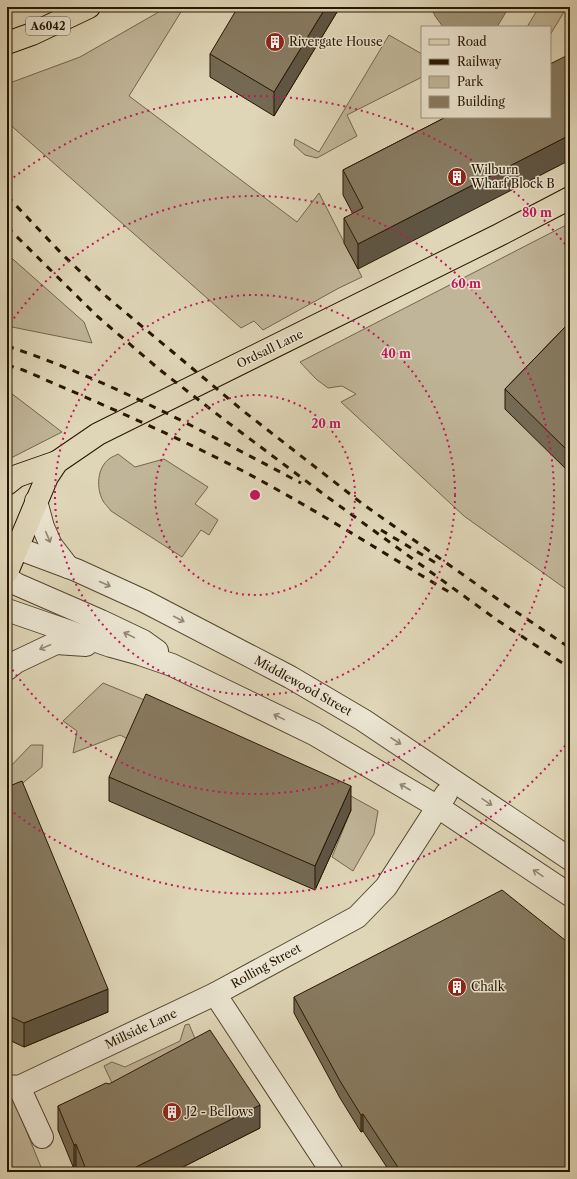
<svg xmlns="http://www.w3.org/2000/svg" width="577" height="1179" font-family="'Libre Caslon Text',serif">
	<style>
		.green { fill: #c0b598; stroke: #74664d }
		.water { fill: #a09579; stroke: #706249 }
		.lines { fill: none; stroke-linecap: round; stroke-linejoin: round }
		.minor-casing { stroke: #55462f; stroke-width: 24 }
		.major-casing { stroke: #271602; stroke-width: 24 }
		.highway-casing { stroke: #271602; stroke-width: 24 }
		.minor { stroke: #eae4d0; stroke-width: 22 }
		.major { stroke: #dfd6b7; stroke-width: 22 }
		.highway { stroke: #dfd6b7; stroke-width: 22 }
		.rail { stroke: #271602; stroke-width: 3; stroke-dasharray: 7 7; stroke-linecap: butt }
		.wall { fill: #746953; stroke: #271602 }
		.shaded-wall { fill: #5e5543; stroke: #271602 }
		.building { fill: #877a60; stroke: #271602 }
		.oneway { stroke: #928773 }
		.ring { fill: none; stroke: #c2185b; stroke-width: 2; stroke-dasharray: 2 4 }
		.labels { text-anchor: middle; stroke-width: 3; stroke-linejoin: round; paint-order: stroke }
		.shield { fill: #eae4d0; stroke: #625440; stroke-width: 1 }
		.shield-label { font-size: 11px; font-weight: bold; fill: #271602 }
		.poi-label { font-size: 12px; fill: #271602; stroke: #eae4d0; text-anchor: start }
		.street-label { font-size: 12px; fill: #271602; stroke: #eae4d0 }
		.centre { fill: #c2185b; stroke: #eae4d0; stroke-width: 2 }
		.ring-label { font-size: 12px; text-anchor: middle; font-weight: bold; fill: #c2185b; stroke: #eae4d0; stroke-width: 3; stroke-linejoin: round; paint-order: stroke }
	</style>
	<rect width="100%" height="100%" fill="#dfd6b7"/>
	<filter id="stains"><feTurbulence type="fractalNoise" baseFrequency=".005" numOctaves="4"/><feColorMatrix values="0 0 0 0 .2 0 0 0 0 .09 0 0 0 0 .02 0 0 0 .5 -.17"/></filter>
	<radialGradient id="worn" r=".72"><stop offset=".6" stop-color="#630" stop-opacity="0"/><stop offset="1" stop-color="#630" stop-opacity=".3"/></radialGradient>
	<g class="green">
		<path d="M 163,7 L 184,7 L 129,96 L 297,222 L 319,193 L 362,277 L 339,288 L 263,330 L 254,321 L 241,328 L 7,122 L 7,84 L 80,57 L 157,13 Z"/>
		<path d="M 539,7 L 567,7 L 550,35 L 550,27 L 527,27 Z"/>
		<path d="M 389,35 L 422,54 L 422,77 L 347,115 L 357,136 L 317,158 L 305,155 L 294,145 L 295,139 L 319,152 Z"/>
		<path d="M 570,223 L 570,592 L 464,516 L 341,402 L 356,394 L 342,386 L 328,388 L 316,379 L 300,362 Z"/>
		<path d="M 7,254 L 84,322 L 92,343 L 7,326 Z"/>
		<path d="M 7,390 L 62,432 L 7,460 Z"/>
		<path d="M 118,454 L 135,467 L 164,459 L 208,487 L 195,504 L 218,520 L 209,535 L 201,530 L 182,557 L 111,511 C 108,507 105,504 103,501 C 96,488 97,468 109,459 C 111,457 115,456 118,454 Z"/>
		<path d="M 103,683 L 169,710 L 128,739 L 120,735 L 73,753 L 77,731 L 63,721 Z"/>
		<path d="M 31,745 L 43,745 L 42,767 L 12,792 L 7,794 L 7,770 Z"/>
		<path d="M 340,790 L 378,811 L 374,834 L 353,871 L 332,857 L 351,810 Z"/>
		<path d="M 189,1024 L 196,1041 L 112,1083 L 104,1066 L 112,1062 L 125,1067 L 180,1041 L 185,1025 Z"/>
		<path d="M 13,1098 L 43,1172 L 7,1172 L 7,1101 Z"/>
	</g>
	<path class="water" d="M 431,7 L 509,7 L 497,27 L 443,27 L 435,16 Z"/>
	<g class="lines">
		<g class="minor-casing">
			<g id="minor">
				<path d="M 36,501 L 43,527 L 51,545 L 68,567"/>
				<path d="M 17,548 L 76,570 L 144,601 L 290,677 L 363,720 L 570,859"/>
				<path d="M 7,578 L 16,584 L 101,621 L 143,641 L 157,651"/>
				<path d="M 7,610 L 111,646 L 140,654 L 172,665 L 314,734 L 438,807 L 570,895"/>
				<path d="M 7,669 L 16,662 L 56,643 L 86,645"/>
				<path d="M 7,1086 L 19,1087 L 42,1137"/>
				<path d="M 19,1087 L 215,994"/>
				<path d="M 332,1172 L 215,994 L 357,917 L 386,887 L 446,794"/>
			</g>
		</g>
		<g class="major-casing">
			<g id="major">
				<path d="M 7,484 L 17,476 L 57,462"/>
				<path d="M 7,572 L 47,477 L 57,462 L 98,434 L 499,235 L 570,198"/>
			</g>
		</g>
		<g class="highway-casing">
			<path id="highway" d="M 7,43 L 32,34 L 89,7"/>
		</g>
		<use href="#minor" class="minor"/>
		<use href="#major" class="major"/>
		<use href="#highway" class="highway"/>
		<g class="rail">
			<path d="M 7,196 L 63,255 L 107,297 L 242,410 L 364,505 L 506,605 L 570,648"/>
			<path d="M 7,227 L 97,316 L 160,370 L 222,418 L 326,496 L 497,620 L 570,668"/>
			<path d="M 7,346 C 110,380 206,433 301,483"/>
			<path d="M 7,365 L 23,370 C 97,402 171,434 243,471 C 313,508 380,551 449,592"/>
			<path d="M 381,530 L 441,566"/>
		</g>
	</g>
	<g class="wall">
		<path d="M 340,7 L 274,116 L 210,77 L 210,54 Z"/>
		<path d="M 446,117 L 358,269 L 344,243 L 344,218 L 353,214 L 343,195 L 343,170 Z"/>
		<path d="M 570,322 L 570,473 L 505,409 L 505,389 Z"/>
		<path d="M 109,777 L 351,810 L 315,890 L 109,801 Z"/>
		<path d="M 7,787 L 108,1012 L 24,1047 L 9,1040 L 7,1034 Z"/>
		<path d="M 294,997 L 570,1172 L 390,1172 L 363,1131 L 361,1132 L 340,1098 L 294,1013 Z"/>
		<path d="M 109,1084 L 260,1128 L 173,1172 L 77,1172 L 76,1168 L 74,1169 L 58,1130 L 58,1106 Z"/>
	</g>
	<g class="shaded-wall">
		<path d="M 326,7 L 340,7 L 274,116 L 274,92 Z"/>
		<path d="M 570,135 L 570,160 L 358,269 L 358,244 Z"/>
		<path d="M 351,786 L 351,810 L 315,890 L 315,866 Z"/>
		<path d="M 108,989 L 108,1012 L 24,1047 L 24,1023 Z"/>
		<path d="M 260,1105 L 260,1128 L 173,1172 L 126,1172 Z"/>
		<path d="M 363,1114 L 363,1131 L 361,1132 L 361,1115 Z"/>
		<path d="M 76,1144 L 76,1168 L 74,1169 L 74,1145 Z"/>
	</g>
	<g class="building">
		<path d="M 238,7 L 326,7 L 274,92 L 210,54 Z"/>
		<path d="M 570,54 L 570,135 L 358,244 L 344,218 L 363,208 L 343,170 L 446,117 L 550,117 L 550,64 Z"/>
		<path d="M 570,322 L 570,453 L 505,389 Z"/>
		<path d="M 146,694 L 351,786 L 315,866 L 109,777 Z"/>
		<path d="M 22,781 L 108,989 L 24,1023 L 9,1016 L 7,1010 L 7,787 Z"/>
		<path d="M 502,890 L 570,944 L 570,1172 L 401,1172 L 363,1114 L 361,1115 L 340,1081 L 294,997 Z"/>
		<path d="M 210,1030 L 260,1105 L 126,1172 L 87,1172 L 76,1144 L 74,1145 L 58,1106 L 106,1083 L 109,1084 Z"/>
	</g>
	<defs><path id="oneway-shaft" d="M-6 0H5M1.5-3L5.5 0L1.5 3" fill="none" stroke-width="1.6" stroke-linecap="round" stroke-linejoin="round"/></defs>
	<g class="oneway">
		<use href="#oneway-shaft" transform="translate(48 537) rotate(67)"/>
		<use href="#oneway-shaft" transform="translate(105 584) rotate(24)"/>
		<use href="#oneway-shaft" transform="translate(179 619) rotate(27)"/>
		<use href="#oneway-shaft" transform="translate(129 635) rotate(-154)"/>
		<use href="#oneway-shaft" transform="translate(45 647) rotate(157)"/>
		<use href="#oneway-shaft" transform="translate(279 717) rotate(-154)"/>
		<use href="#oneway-shaft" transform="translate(396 741) rotate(33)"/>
		<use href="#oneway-shaft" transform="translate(405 787) rotate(-150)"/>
		<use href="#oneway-shaft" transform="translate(487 802) rotate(34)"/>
		<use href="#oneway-shaft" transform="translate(538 873) rotate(-146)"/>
	</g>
	<g class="ring">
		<circle cx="255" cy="495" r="100"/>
		<circle cx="255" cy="495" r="200"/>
		<path d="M7 328A299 299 0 1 1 7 662"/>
		<path d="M569 741A399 399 0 0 1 9 809M9 181A399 399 0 0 1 569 249"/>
	</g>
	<defs>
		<g id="building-disc" transform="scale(1)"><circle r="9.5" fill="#8f2418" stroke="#eae4d0"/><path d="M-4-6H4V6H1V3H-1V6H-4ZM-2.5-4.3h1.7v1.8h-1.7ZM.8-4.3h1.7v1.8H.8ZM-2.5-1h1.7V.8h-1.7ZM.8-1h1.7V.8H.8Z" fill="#fff"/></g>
	</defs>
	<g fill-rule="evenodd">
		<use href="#building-disc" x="275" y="42"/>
		<use href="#building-disc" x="457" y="177"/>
		<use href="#building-disc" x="457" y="987"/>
		<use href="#building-disc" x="172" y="1112"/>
	</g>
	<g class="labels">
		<rect class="shield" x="26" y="17" width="44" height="18" rx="3"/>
		<g class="shield-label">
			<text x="48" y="30">A6042</text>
		</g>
		<g class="poi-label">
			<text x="289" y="46">Rivergate House</text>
			<text x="471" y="174">Wilburn<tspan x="471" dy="14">Wharf Block B</tspan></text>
			<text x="471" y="991">Chalk</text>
			<text x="186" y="1116">J2 - Bellows</text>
		</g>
		<g class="street-label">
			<text transform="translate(270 349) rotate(-26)" y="4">Ordsall Lane</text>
			<text transform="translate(303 686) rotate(29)" y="4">Middlewood Street</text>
			<text transform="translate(266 966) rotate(-29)" y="4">Rolling Street</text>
			<text transform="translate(141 1029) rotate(-25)" y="4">Millside Lane</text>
		</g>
	</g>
	<circle cx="255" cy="495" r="6" class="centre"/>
	<g class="ring-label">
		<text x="537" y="217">80 m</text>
		<text x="466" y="288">60 m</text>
		<text x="396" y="358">40 m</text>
		<text x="326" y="428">20 m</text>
	</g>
	<rect width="577" height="1179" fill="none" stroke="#dfd6b7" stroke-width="24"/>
	<rect x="8" y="8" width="561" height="1163" fill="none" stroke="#271602" stroke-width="2"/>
	<rect x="12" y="12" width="553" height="1155" fill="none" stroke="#271602"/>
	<rect x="421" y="26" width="130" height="92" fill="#eae4d0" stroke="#9c927e"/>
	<rect x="429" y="39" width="20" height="6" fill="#dfd6b7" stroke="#9c927e"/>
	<text x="457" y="46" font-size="12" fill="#271602">Road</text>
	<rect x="429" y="59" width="20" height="6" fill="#271602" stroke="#9c927e"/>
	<text x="457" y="66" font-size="12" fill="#271602">Railway</text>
	<rect x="429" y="76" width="20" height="12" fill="#c0b598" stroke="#9c927e"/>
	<text x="457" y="86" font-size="12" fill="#271602">Park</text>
	<rect x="429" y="96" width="20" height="12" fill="#877a60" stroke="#9c927e"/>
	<text x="457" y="106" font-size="12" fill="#271602">Building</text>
	<rect width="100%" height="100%" filter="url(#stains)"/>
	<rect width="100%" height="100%" fill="url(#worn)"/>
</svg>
